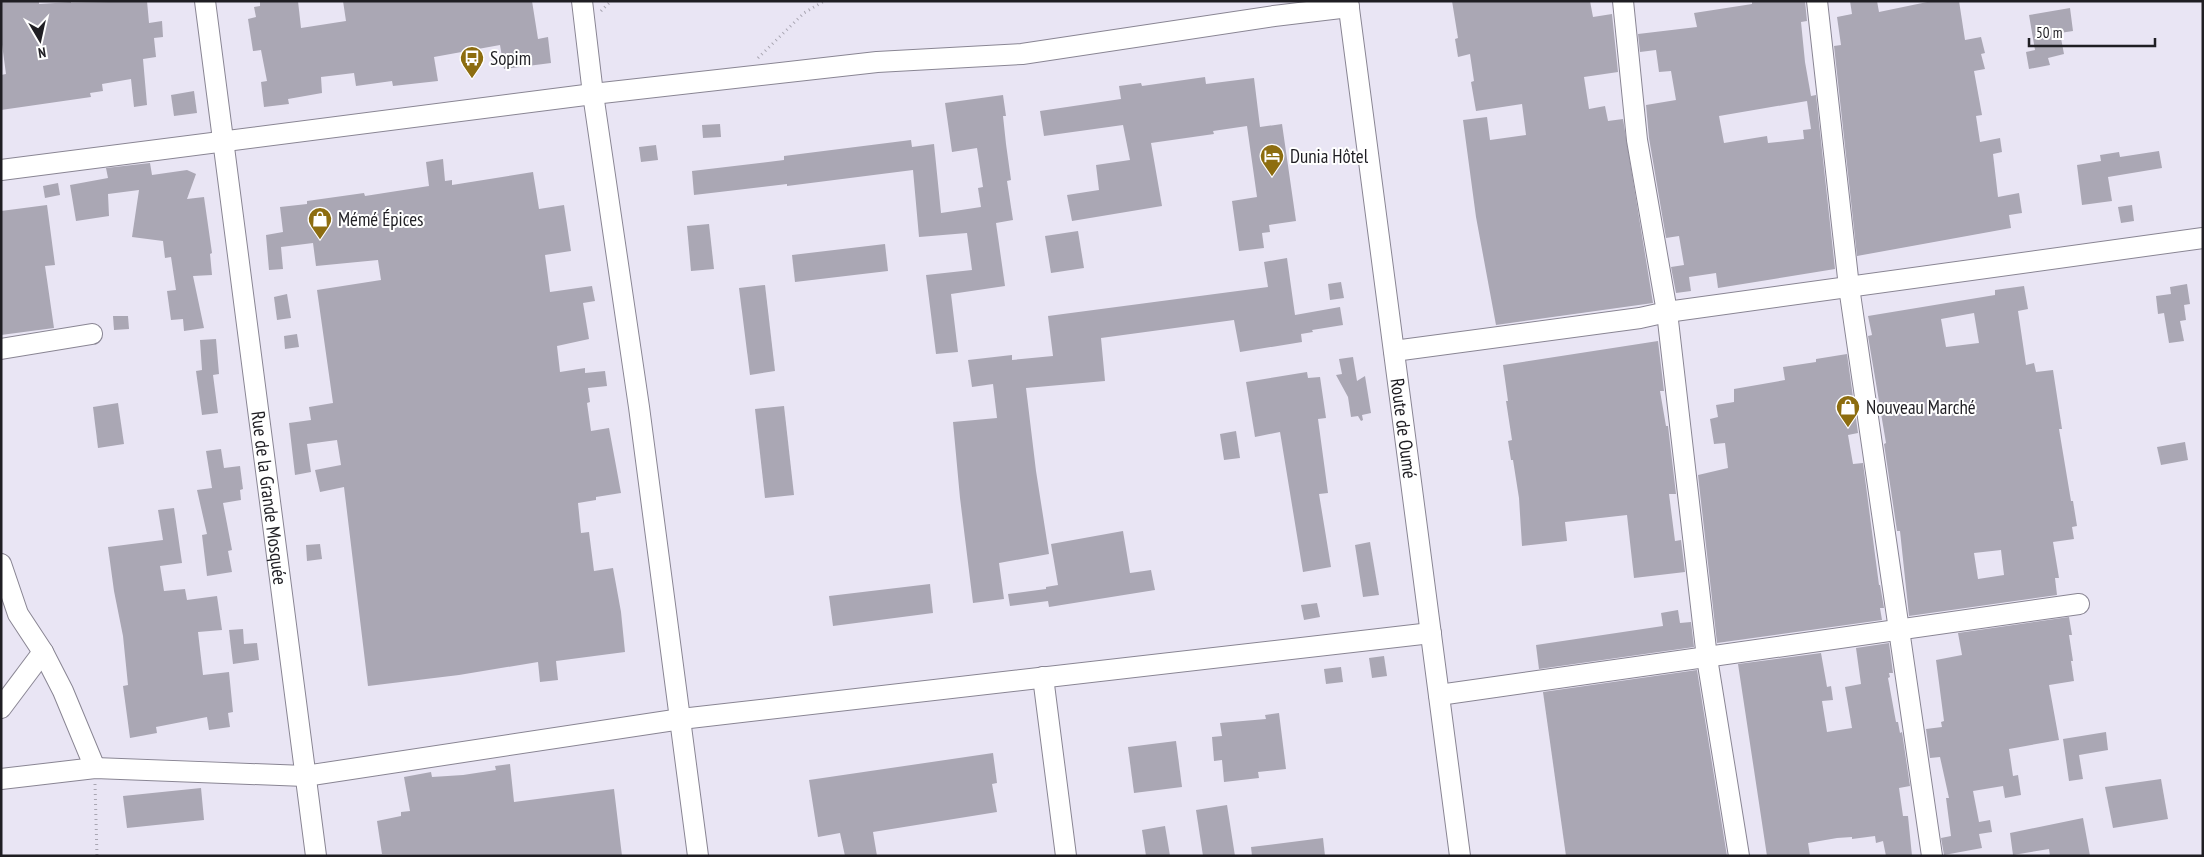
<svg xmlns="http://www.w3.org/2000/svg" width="2204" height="857" font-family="'PT Sans Narrow',sans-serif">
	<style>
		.building { fill: #aaa7b4; fill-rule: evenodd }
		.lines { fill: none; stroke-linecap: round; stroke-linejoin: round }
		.minor-casing { stroke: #898593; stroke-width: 22 }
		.path { stroke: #a8a5b1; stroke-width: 3; stroke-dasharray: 1 4; stroke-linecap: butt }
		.minor { stroke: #fff; stroke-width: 20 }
		.labels { text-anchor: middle; stroke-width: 4; stroke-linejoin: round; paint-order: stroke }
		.poi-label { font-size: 19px; fill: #1f1e23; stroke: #fff; text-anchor: start }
		.street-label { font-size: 19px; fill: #1f1e23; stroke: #fff }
	</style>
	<rect width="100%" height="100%" fill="#e9e5f4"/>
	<g class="building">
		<path d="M 1,1 L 39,1 L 39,4 L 71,2 L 71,3 L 147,1 L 149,23 L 162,21 L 163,37 L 154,38 L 156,57 L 143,59 L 147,105 L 134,107 L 131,79 L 102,84 L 103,91 L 90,93 L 91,97 L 1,110 L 1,75 L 6,74 L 1,37 Z"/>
		<path d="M 260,1 L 298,1 L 301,28 L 346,21 L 343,1 L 532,1 L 538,39 L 548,37 L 551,63 L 504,69 L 500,45 L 434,57 L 438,81 L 393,86 L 392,81 L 356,86 L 354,73 L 321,77 L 322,93 L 288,99 L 289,104 L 264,107 L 261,82 L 267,81 L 261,50 L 253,51 L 248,19 L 256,17 L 254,7 L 260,6 Z"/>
		<path d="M 1452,1 L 1590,1 L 1593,17 L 1612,14 L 1618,72 L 1584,77 L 1589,109 L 1605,106 L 1608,121 L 1623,119 L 1653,303 L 1496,325 L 1476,217 L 1463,120 L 1487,117 L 1490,140 L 1526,135 L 1522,104 L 1476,111 L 1471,82 L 1474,81 L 1470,54 L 1458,57 L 1455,39 L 1458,38 Z"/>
		<path d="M 1752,1 L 1805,1 L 1807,21 L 1801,22 L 1805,62 L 1811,96 L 1816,95 L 1835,269 L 1718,288 L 1716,273 L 1689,277 L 1691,291 L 1676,293 L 1671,267 L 1684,265 L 1679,236 L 1666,238 L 1649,138 L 1646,105 L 1676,100 L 1671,71 L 1659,72 L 1656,50 L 1640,52 L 1638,34 L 1697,27 L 1694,13 L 1752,4 ZM 1807,101 L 1811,129 L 1803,130 L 1804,139 L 1768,143 L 1767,136 L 1724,143 L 1719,116 Z"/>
		<path d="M 1850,1 L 1877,1 L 1879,12 L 1932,1 L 1959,1 L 1965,40 L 1981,37 L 1985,53 L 1981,54 L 1985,69 L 1974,71 L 1982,115 L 1976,116 L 1980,142 L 2000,138 L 2002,152 L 1993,154 L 1998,197 L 2019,193 L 2022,213 L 2009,215 L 2011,228 L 1857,256 L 1834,46 L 1841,45 L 1837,17 L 1852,14 Z"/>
		<path d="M 2070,8 L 2073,31 L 2060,33 L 2064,54 L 2048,58 L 2050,65 L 2029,69 L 2026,52 L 2035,50 L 2029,15 Z"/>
		<path d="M 1205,77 L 1206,84 L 1254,78 L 1260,127 L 1282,124 L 1296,221 L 1269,225 L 1270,232 L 1262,233 L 1264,248 L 1239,251 L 1232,201 L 1257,197 L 1247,126 L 1213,131 L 1214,134 L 1151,143 L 1162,206 L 1072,221 L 1067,195 L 1099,190 L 1096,165 L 1130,160 L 1123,125 L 1044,136 L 1040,111 L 1121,99 L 1119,86 L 1141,83 L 1142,86 Z"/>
		<path d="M 194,91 L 197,113 L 174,116 L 171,95 Z"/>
		<path d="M 1003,95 L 1006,116 L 1003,116 L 1006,144 L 1011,180 L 1007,181 L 1013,220 L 996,223 L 1005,286 L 951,294 L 958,352 L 936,354 L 926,275 L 972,270 L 967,233 L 919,237 L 913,170 L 787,186 L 787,184 L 694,195 L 692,171 L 784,160 L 784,156 L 911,140 L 912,147 L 934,144 L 941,213 L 981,207 L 978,188 L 983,187 L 977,148 L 952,152 L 945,103 Z"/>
		<path d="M 720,124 L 721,137 L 703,138 L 702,125 Z"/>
		<path d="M 656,145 L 658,160 L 641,162 L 639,147 Z"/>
		<path d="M 2159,151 L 2162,168 L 2108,177 L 2112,201 L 2082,205 L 2077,165 L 2101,161 L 2100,155 L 2119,152 L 2120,157 Z"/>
		<path d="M 443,159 L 445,181 L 452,180 L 452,185 L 533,172 L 539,209 L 564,205 L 571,251 L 545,255 L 550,292 L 592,286 L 595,301 L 583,303 L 589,339 L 557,346 L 560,372 L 585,368 L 585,373 L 605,371 L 607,386 L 588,388 L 590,402 L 587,403 L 591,431 L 609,428 L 621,493 L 596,497 L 596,500 L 578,503 L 581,533 L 589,532 L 594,571 L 613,568 L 621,612 L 625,652 L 556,661 L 558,680 L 540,682 L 538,662 L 459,675 L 368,686 L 344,487 L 320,492 L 315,470 L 341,465 L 337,440 L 307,444 L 311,472 L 295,475 L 289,423 L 311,420 L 309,407 L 333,403 L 317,290 L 381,280 L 378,260 L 316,266 L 313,243 L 281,247 L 283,269 L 269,270 L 266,235 L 283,232 L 280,207 L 307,204 L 307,201 L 364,193 L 365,196 L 429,186 L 426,162 Z"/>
		<path d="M 150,163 L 152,175 L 187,170 L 196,174 L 187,199 L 204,197 L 212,253 L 210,254 L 212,275 L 193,276 L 204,328 L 184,331 L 183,319 L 171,320 L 167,291 L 176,290 L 171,257 L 165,258 L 163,241 L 132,237 L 139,190 L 108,194 L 109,216 L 76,221 L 70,185 L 108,178 L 106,168 Z"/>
		<path d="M 58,183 L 60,195 L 45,198 L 43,186 Z"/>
		<path d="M 47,205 L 55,265 L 45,266 L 54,328 L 1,335 L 1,211 Z"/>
		<path d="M 2132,205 L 2134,221 L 2121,223 L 2118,207 Z"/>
		<path d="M 709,224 L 714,269 L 691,271 L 687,226 Z"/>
		<path d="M 1078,231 L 1084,268 L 1051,273 L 1045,236 Z"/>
		<path d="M 885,244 L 888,271 L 795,282 L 792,255 Z"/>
		<path d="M 1287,258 L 1295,315 L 1340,307 L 1343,325 L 1312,330 L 1313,332 L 1301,334 L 1302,342 L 1240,352 L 1234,320 L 1101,338 L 1105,381 L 1026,388 L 1036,471 L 1049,554 L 999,563 L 1004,599 L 973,603 L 960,498 L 953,422 L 997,418 L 993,384 L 972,387 L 968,360 L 1012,355 L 1012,360 L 1053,356 L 1048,316 L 1268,287 L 1264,262 Z"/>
		<path d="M 1341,282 L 1344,298 L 1330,300 L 1328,284 Z"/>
		<path d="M 2187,284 L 2190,304 L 2184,305 L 2186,320 L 2180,321 L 2184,341 L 2169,343 L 2164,313 L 2158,314 L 2156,296 L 2171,294 L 2170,287 Z"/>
		<path d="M 765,285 L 775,371 L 750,375 L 739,288 Z"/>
		<path d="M 2024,286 L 2028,309 L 2018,311 L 2026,365 L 2034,363 L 2036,372 L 2053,370 L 2062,429 L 2059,429 L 2071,501 L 2073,501 L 2077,526 L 2072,527 L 2074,539 L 2053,542 L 2059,578 L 2055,578 L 2057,595 L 1909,616 L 1900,531 L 1897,531 L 1884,444 L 1886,443 L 1868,336 L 1872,335 L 1868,316 L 1995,295 L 1995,290 ZM 1974,313 L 1979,343 L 1946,347 L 1941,319 ZM 2001,550 L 2004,575 L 1978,579 L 1974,553 Z"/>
		<path d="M 287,294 L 291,318 L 277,320 L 274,297 Z"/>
		<path d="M 113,316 L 128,316 L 129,329 L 114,330 Z"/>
		<path d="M 297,334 L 299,347 L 285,349 L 284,336 Z"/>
		<path d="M 216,339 L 219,374 L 213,375 L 218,413 L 202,415 L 196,371 L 202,370 L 200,340 Z"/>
		<path d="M 1658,341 L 1664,391 L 1660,391 L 1666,426 L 1668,426 L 1676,494 L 1669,494 L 1675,541 L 1681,540 L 1685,572 L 1634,578 L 1627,515 L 1565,522 L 1567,541 L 1522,546 L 1519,498 L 1513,460 L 1511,460 L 1508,441 L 1512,440 L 1506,401 L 1508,401 L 1503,365 Z"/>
		<path d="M 1847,354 L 1858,433 L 1848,435 L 1853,464 L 1863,463 L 1879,585 L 1880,585 L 1884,608 L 1880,608 L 1882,620 L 1717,643 L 1698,475 L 1728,468 L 1725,443 L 1714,444 L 1710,419 L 1718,417 L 1716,405 L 1734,402 L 1734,389 L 1785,380 L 1783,367 L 1816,362 L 1816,359 Z"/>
		<path d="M 1353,357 L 1357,381 L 1365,376 L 1371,413 L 1362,415 L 1363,420 L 1361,421 L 1358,416 L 1351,417 L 1348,397 L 1336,375 L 1342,374 L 1339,359 Z"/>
		<path d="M 1307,372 L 1308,378 L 1320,377 L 1326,418 L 1318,419 L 1328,493 L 1319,494 L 1331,567 L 1303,572 L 1280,432 L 1255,437 L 1246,382 Z"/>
		<path d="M 118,403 L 124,444 L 98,448 L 93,407 Z"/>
		<path d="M 784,406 L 794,495 L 765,498 L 755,409 Z"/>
		<path d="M 1236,431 L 1240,458 L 1224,460 L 1220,434 Z"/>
		<path d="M 2185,442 L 2188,460 L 2161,465 L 2157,447 Z"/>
		<path d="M 221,449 L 224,468 L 240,466 L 243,489 L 240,490 L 241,500 L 223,503 L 232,550 L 228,551 L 232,572 L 207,576 L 202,535 L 207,534 L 197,490 L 212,488 L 206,451 Z"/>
		<path d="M 174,508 L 182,563 L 160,566 L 164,591 L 185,589 L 187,600 L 217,596 L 222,630 L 198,632 L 203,675 L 229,672 L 233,712 L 228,713 L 230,727 L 209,730 L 207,717 L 156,727 L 157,733 L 130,738 L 123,686 L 128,685 L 123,636 L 114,591 L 108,547 L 163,540 L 158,510 Z"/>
		<path d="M 1123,531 L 1130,573 L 1151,570 L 1155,590 L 1049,607 L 1048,601 L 1010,606 L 1008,594 L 1046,589 L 1046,587 L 1058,585 L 1051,544 Z"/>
		<path d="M 1370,542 L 1379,595 L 1363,597 L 1355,545 Z"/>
		<path d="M 320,544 L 322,559 L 307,561 L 306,545 Z"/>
		<path d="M 930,584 L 933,613 L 833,626 L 829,596 Z"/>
		<path d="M 1317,603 L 1320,617 L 1304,620 L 1301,605 Z"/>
		<path d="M 1678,610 L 1680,623 L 1691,622 L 1694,647 L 1539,669 L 1536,645 L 1663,626 L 1661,613 Z"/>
		<path d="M 2069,617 L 2072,635 L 2069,635 L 2073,661 L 2071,661 L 2074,681 L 2049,685 L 2059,740 L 2009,749 L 2013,776 L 2018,775 L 2021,795 L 2005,798 L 2003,786 L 1973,791 L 1979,822 L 1990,820 L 1992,832 L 1979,834 L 1982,848 L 1944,855 L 1941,838 L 1951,836 L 1946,798 L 1949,798 L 1940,757 L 1930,758 L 1926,729 L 1942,727 L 1941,722 L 1944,721 L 1936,660 L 1962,655 L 1958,633 Z"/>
		<path d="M 243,629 L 244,644 L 257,643 L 259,660 L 233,664 L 229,630 Z"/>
		<path d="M 1889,643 L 1893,673 L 1889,673 L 1890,677 L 1888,678 L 1896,722 L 1898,722 L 1900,733 L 1902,732 L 1910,786 L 1899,788 L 1903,816 L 1908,816 L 1912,856 L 1886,856 L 1883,841 L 1876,843 L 1875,836 L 1852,839 L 1852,837 L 1837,838 L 1808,843 L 1810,856 L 1767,856 L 1738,664 L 1821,653 L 1827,687 L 1831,686 L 1833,700 L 1822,701 L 1827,732 L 1852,728 L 1845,687 L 1861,684 L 1856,648 Z"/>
		<path d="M 1384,656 L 1387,676 L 1372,678 L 1369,658 Z"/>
		<path d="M 1341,667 L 1343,682 L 1326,684 L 1324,669 Z"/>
		<path d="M 1697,670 L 1727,856 L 1566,856 L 1543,692 Z"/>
		<path d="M 1279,713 L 1286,769 L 1258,772 L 1259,778 L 1224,782 L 1222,760 L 1214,761 L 1212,737 L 1222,736 L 1220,723 L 1266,719 L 1265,715 Z"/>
		<path d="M 2106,732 L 2108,750 L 2079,755 L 2083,779 L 2069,781 L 2063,739 Z"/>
		<path d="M 1176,741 L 1182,787 L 1134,793 L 1128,747 Z"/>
		<path d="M 993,753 L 997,783 L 992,784 L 997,812 L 873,832 L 877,856 L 845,856 L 840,833 L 818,837 L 809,780 Z"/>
		<path d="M 510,764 L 514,802 L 614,789 L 622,856 L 382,854 L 377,821 L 401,816 L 401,812 L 410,811 L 404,777 L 431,772 L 432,777 L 463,775 L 496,770 L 495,766 Z"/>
		<path d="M 2161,779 L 2168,819 L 2113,828 L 2105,787 Z"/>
		<path d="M 201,788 L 204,820 L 127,828 L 123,796 Z"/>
		<path d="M 1227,805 L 1235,856 L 1203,856 L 1196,810 Z"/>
		<path d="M 2083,818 L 2090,856 L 2050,856 L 2049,849 L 2013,855 L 2010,833 Z"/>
		<path d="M 1165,826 L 1170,856 L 1146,856 L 1142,830 Z"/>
		<path d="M 1323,838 L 1325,856 L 1252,856 L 1251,847 Z"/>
	</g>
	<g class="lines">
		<g class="minor-casing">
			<g id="minor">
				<path id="s1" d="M 205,1 L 316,856"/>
				<path d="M 582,1 L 593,94 L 639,407 L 698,856"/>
				<path id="s2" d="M 1348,1 L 1460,856"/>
				<path d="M 1623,1 L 1637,140 L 1667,312 L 1707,658 L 1739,856"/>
				<path d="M 1817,1 L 1849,287 L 1932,856"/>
				<path d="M 1,170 L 593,94 L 877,62 L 1022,54 L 1274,16 L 1349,7"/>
				<path d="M 1,349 L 92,334"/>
				<path d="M 1394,351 L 1640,318 L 1667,312 L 2203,238"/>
				<path d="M 1,564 L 18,614 L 43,652 L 63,691 L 95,768"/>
				<path d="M 1043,677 L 1066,856"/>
				<path d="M 1439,695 L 2079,604"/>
				<path d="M 1,708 L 43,652"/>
				<path d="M 1,779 L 95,768 L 305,776 L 681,719 L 1431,633"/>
			</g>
		</g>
		<g class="path">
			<path d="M 601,11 L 611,1"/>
			<path d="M 758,58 L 804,13 L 824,1"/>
			<path d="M 95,784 L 97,856"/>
		</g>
		<use href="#minor" class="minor"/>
	</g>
	<defs>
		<g id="bus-pin" transform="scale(1.25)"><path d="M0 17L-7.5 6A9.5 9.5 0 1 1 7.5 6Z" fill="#8d6d10" stroke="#fff"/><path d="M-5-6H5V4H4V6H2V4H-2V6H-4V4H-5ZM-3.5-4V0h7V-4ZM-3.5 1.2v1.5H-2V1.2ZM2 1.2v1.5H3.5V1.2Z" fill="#fff"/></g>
		<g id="hotel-pin" transform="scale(1.25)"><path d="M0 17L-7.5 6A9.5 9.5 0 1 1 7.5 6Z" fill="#8d6d10" stroke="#fff"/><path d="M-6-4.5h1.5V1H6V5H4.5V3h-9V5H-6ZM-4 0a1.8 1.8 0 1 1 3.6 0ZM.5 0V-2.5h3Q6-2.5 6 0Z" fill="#fff"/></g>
		<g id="shop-pin" transform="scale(1.25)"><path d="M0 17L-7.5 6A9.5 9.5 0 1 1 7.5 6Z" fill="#8d6d10" stroke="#fff"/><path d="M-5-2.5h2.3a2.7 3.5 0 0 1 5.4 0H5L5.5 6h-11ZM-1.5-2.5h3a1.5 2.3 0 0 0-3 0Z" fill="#fff"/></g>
	</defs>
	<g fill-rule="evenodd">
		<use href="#bus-pin" x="472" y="58"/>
		<use href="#hotel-pin" x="1272" y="156"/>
		<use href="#shop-pin" x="320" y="219"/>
		<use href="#shop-pin" x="1848" y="407"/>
	</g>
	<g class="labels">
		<g class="poi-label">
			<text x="490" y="65">Sopim</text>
			<text x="1290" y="163">Dunia Hôtel</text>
			<text x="338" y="226">Mémé Épices</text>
			<text x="1866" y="414">Nouveau Marché</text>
		</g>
		<g class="street-label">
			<text dy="7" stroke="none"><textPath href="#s2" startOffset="431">Route de Oumé</textPath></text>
			<text dy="7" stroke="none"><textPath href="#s1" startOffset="501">Rue de la Grande Mosquée</textPath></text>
		</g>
	</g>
	<rect width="2204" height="857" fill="none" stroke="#1f1e23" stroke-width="5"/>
	<g transform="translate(40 40) rotate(171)" stroke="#ffffff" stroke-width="4" paint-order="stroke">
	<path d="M0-4L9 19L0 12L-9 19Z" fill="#1f1e23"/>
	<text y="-8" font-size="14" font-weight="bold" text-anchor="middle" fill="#1f1e23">N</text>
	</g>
	<path d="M2029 38v8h126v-8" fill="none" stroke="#1f1e23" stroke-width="2.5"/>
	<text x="2036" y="38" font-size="15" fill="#1f1e23" stroke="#ffffff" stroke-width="4" paint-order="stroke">50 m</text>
</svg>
